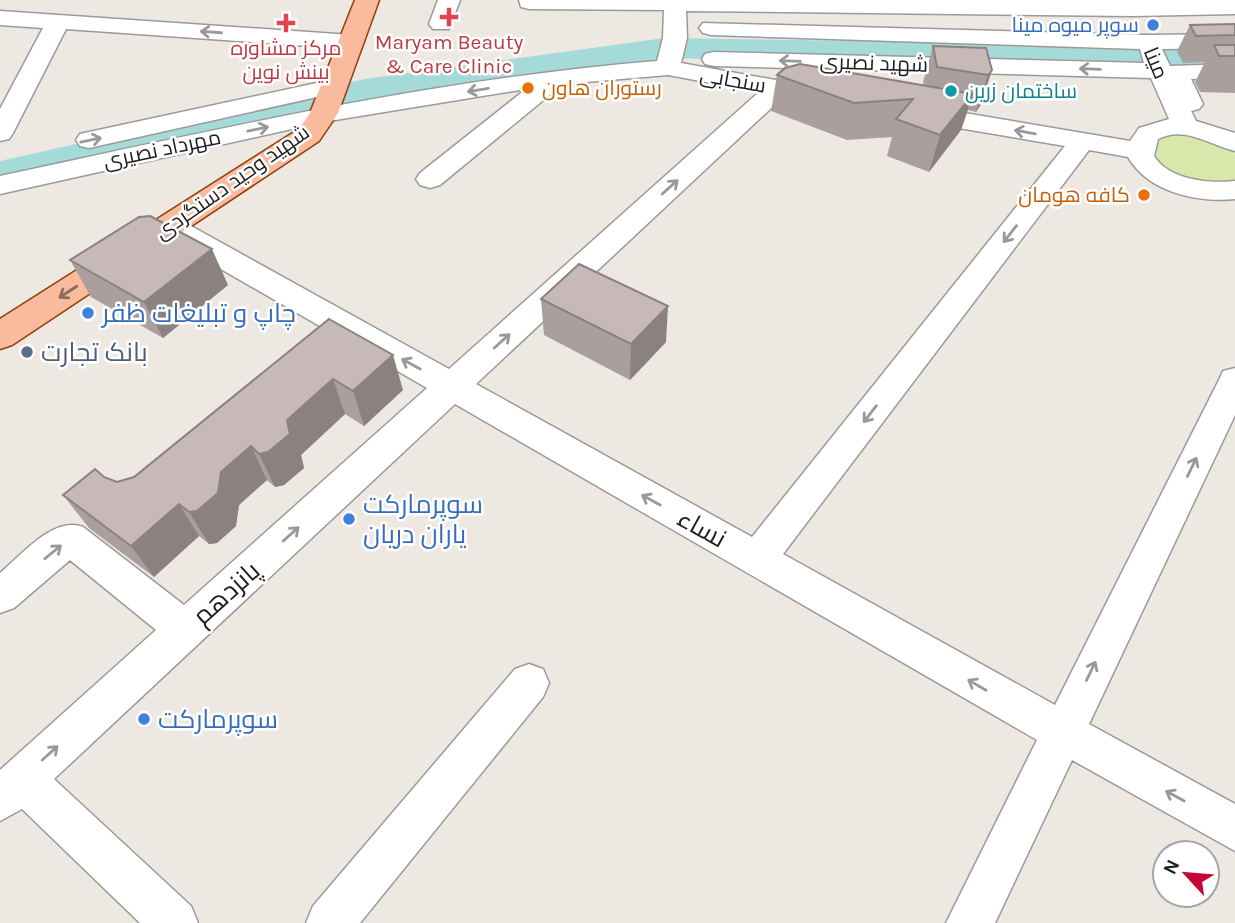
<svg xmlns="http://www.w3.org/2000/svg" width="1235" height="923" font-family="Karla,Cairo,sans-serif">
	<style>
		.grass { fill: #d8e8aa }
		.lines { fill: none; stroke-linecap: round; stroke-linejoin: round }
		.river { fill: #a4dbd9; fill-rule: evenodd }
		.minor-casing { stroke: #9a9a9a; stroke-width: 3 }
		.major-casing { stroke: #933e03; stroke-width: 3 }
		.minor { fill: #fff; fill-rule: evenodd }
		.major { fill: #f9ba9d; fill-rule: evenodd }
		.wall { fill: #aa9f9d }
		.shaded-wall { fill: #8b8280 }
		.building { fill: #c6b9b7; stroke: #8b8280; stroke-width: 2 }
		.oneway { stroke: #999 }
		.oneway2 { stroke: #8b6c5d }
		.health-dot { fill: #e0444e; stroke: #fff; stroke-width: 2.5 }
		.shop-dot { fill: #3f7fe0; stroke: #fff; stroke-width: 2.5 }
		.food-dot { fill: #e8710a; stroke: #fff; stroke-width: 2.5 }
		.culture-dot { fill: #0f9aa8; stroke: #fff; stroke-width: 2.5 }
		.service-dot { fill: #5c6f8a; stroke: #fff; stroke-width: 2.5 }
		.labels { text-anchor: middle; stroke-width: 5; stroke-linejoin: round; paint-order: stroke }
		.far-shop-label { font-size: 21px; fill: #366cbe; stroke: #fff; text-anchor: end }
		.far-health-label { font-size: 21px; fill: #be3a42; stroke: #fff }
		.far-street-label { font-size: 21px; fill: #1d1d1d; stroke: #fff }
		.far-food-label { font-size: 21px; fill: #c56008; stroke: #fff; text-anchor: start }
		.far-culture-label { font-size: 21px; fill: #0d838f; stroke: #fff; text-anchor: start }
		.shop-label { font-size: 26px; fill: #366cbe; stroke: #fff; text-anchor: start }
		.service-label { font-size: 26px; fill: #4e5e75; stroke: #fff; text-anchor: start }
		.street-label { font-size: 26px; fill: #1d1d1d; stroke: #fff }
	</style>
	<rect width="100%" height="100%" fill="#eee8e3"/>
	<path class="grass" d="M 1183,133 L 1225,145 L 1235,152 L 1235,180 C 1211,193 1163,178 1152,152 L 1159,138 Z"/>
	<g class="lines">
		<path class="river" d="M 665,38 L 1235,47 L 1235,69 L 665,58 L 365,101 L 0,185 L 0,161 L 365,79 Z"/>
		<g class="minor-casing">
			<g id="minor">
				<path d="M 438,0 L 460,0 L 449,29 L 433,29 L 429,24 Z"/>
				<path d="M 519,0 L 1235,0 L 1235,14 L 1132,16 L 686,11 L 687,38 L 681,63 L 820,88 L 829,91 L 833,96 L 829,101 L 820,104 L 783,97 L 476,384 L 752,537 L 1065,146 L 917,121 L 908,118 L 904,113 L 908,108 L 917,105 L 1130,141 L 1139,128 L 1169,119 L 1151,78 L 714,66 L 705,64 L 702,59 L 705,54 L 714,52 L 1144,63 L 1140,49 L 711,35 L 703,33 L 699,28 L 703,23 L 1147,35 L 1235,34 L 1235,48 L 1162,49 L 1170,66 L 1235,64 L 1235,78 L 1191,79 L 1203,104 L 1199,109 L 1191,111 L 1196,121 L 1235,133 L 1235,151 C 1210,145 1184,125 1158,139 L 1154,156 C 1169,180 1209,184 1235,181 L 1235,199 C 1197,203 1148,192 1128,157 L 1089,150 L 783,554 L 1055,705 L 1219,380 L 1223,371 L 1235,368 L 1235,415 L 1089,724 L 1235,804 L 1235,851 L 1072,760 L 995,923 L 946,923 L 1037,740 L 455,404 L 54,779 L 191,906 L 198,923 L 140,923 L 22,809 L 0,821 L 0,770 L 156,630 L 70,560 L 14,608 L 0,613 L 0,573 C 22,555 53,516 83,527 L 184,605 L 427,388 L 162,235 L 158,228 L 162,221 L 172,219 L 182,221 L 449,369 L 759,92 L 668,75 L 563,84 L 440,185 L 430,188 L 420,185 L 416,179 L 420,173 L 526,89 L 323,122 L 0,194 L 0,176 C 218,129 435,79 657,61 L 663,38 L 664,10 L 529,9 L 521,7 Z"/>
				<path d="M 0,11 L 352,35 L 360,37 L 364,42 L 360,47 L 352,49 L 66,29 L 13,133 L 9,139 L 0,141 L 0,109 L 43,28 L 0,25 Z"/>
				<path d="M 335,79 L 344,81 L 347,86 L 344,91 L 89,148 L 80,146 L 76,140 L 80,134 L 89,132 Z"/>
				<path d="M 529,664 L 543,669 L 549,683 L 543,697 L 360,923 L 306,923 L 313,906 L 515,669 Z"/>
			</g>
		</g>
		<g class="major-casing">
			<path id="major" d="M 355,0 L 379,0 L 338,113 L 319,141 L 12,345 L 0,349 L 0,319 L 299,129 L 310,113 Z"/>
		</g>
		<use href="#minor" class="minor"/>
		<use href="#major" class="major"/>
	</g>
	<g class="wall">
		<path d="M 1235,24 L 1235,93 L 1200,92 L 1195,82 L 1205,62 L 1183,63 L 1177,51 L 1190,25 Z"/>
		<path d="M 933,46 L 992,70 L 980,106 L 976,112 L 968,110 L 961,130 L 929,172 L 887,156 L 892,137 L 847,140 L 771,111 L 777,75 L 924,85 L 923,82 Z"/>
		<path d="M 70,260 L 228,285 L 163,338 L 91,297 Z"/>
		<path d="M 541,299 L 666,342 L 630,380 L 544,335 Z"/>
		<path d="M 329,319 L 403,390 L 364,426 L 345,414 L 301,455 L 304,468 L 284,485 L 275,487 L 267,480 L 239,505 L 236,526 L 217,543 L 209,544 L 199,536 L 154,577 L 89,528 L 63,495 L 104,477 L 117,482 L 134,477 Z"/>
	</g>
	<g class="shaded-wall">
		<path d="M 992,70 L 980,106 L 976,112 L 988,75 Z"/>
		<path d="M 973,94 L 961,130 L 929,172 L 940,135 Z"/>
		<path d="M 212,249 L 228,285 L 163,338 L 144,302 Z"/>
		<path d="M 668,306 L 666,342 L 630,380 L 631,344 Z"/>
		<path d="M 393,355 L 403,390 L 364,426 L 353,391 Z"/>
		<path d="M 333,379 L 345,414 L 301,455 L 304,468 L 284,485 L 275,487 L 259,454 L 287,420 Z"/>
		<path d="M 251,446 L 267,480 L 239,505 L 236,526 L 217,543 L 209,544 L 189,512 L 221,472 Z"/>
		<path d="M 179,504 L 199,536 L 154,577 L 131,546 Z"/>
	</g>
	<g class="building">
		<path d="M 1235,24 L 1235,35 L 1196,36 L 1190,25 Z"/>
		<path d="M 1214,45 L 1235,45 L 1235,56 L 1219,56 Z"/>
		<path d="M 933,46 L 986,48 L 992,70 L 988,75 L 937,67 Z"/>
		<path d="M 800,64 L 973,94 L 940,135 L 896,119 L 913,99 L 854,103 L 777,75 L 785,68 Z"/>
		<path d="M 150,216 L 212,249 L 144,302 L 70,260 L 139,217 Z"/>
		<path d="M 579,264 L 668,306 L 631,344 L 541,299 Z"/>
		<path d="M 329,319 L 393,355 L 353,391 L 333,379 L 287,420 L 290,434 L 268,452 L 259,454 L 251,446 L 221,472 L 218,493 L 197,511 L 189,512 L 179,504 L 131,546 L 63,495 L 95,469 L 104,477 L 117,482 L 134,477 Z"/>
	</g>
	<defs><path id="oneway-shaft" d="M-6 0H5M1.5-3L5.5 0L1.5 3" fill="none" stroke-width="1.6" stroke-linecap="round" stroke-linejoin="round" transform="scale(1.75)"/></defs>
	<g class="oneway">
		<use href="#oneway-shaft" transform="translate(211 32) rotate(-176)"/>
		<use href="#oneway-shaft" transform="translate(790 61) rotate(-178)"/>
		<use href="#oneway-shaft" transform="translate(1090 69) rotate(-178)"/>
		<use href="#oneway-shaft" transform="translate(478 90) rotate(171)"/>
		<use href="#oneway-shaft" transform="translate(258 129) rotate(-12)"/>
		<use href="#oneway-shaft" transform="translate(1025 132) rotate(-170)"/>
		<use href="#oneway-shaft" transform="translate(91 140) rotate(-12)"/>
		<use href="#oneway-shaft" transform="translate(670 187) rotate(-42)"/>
		<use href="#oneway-shaft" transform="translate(1010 234) rotate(128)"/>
		<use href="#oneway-shaft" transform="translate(502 341) rotate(-42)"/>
		<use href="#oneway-shaft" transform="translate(411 364) rotate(-151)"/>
		<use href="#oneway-shaft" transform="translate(870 414) rotate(128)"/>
		<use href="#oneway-shaft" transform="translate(1192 467) rotate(-64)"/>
		<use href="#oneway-shaft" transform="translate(651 500) rotate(-151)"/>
		<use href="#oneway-shaft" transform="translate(291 534) rotate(-42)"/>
		<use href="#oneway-shaft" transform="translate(53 552) rotate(-39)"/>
		<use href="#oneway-shaft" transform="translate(1091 671) rotate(-64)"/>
		<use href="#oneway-shaft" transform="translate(977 685) rotate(-150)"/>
		<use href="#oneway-shaft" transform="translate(50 753) rotate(-42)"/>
		<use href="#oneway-shaft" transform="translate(1175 796) rotate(-151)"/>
	</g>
	<use class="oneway2" href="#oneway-shaft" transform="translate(68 292) rotate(147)"/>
	<g class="health-dot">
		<path d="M445.5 6.5h7v7h7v7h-7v7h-7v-7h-7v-7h7z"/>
		<path d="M282.5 12.5h7v7h7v7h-7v7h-7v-7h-7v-7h7z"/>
	</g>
	<g class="shop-dot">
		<circle cx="1153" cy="25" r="7"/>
		<circle cx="88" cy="313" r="7"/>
		<circle cx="349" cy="519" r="7"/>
		<circle cx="144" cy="719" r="7"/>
	</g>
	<g class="food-dot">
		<circle cx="528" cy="88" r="7"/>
		<circle cx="1144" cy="195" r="7"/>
	</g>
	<circle class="culture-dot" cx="951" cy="91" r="7"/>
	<circle class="service-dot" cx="27" cy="352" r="7"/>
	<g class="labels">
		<g class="far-shop-label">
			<text x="1139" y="32">سوپر میوه مینا</text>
		</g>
		<g class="far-health-label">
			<text x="449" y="49">Maryam Beauty<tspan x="449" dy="24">&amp; Care Clinic</tspan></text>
			<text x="286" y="55">مرکز مشاوره<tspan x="286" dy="24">بینش نوین</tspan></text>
		</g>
		<g class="far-street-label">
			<text transform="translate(874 63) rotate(2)" y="7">شهید نصیری</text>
			<text transform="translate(1156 63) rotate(67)" y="7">مینا</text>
			<text transform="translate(733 80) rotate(10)" y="7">سنجابی</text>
			<text transform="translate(162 149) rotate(-12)" y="7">مهرداد نصیری</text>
			<text transform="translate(232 182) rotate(-35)" y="7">شهید وحید دستگردی</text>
		</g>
		<g class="far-food-label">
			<text x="542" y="95">رستوران هاون</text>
			<text x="1130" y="202" text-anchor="end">کافه هومان</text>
		</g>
		<g class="far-culture-label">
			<text x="965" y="98">ساختمان زرین</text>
		</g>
		<g class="shop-label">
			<text x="102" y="322">چاپ و تبلیغات ظفر</text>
			<text x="363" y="513">سوپرمارکت<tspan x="363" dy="30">یاران دریان</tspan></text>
			<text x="158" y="728">سوپرمارکت</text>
		</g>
		<g class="service-label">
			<text x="41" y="361">بانک تجارت</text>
		</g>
		<g class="street-label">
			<text transform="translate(702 528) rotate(29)" y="9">نساء</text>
			<text transform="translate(226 593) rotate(-42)" y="9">پانزدهم</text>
		</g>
	</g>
	<g transform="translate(1186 874) rotate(296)"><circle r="33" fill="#ffffff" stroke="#a5a5a5" stroke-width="2"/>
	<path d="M0-5L12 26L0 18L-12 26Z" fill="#c60536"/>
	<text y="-10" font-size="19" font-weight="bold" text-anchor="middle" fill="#1d1d1d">N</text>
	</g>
</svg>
